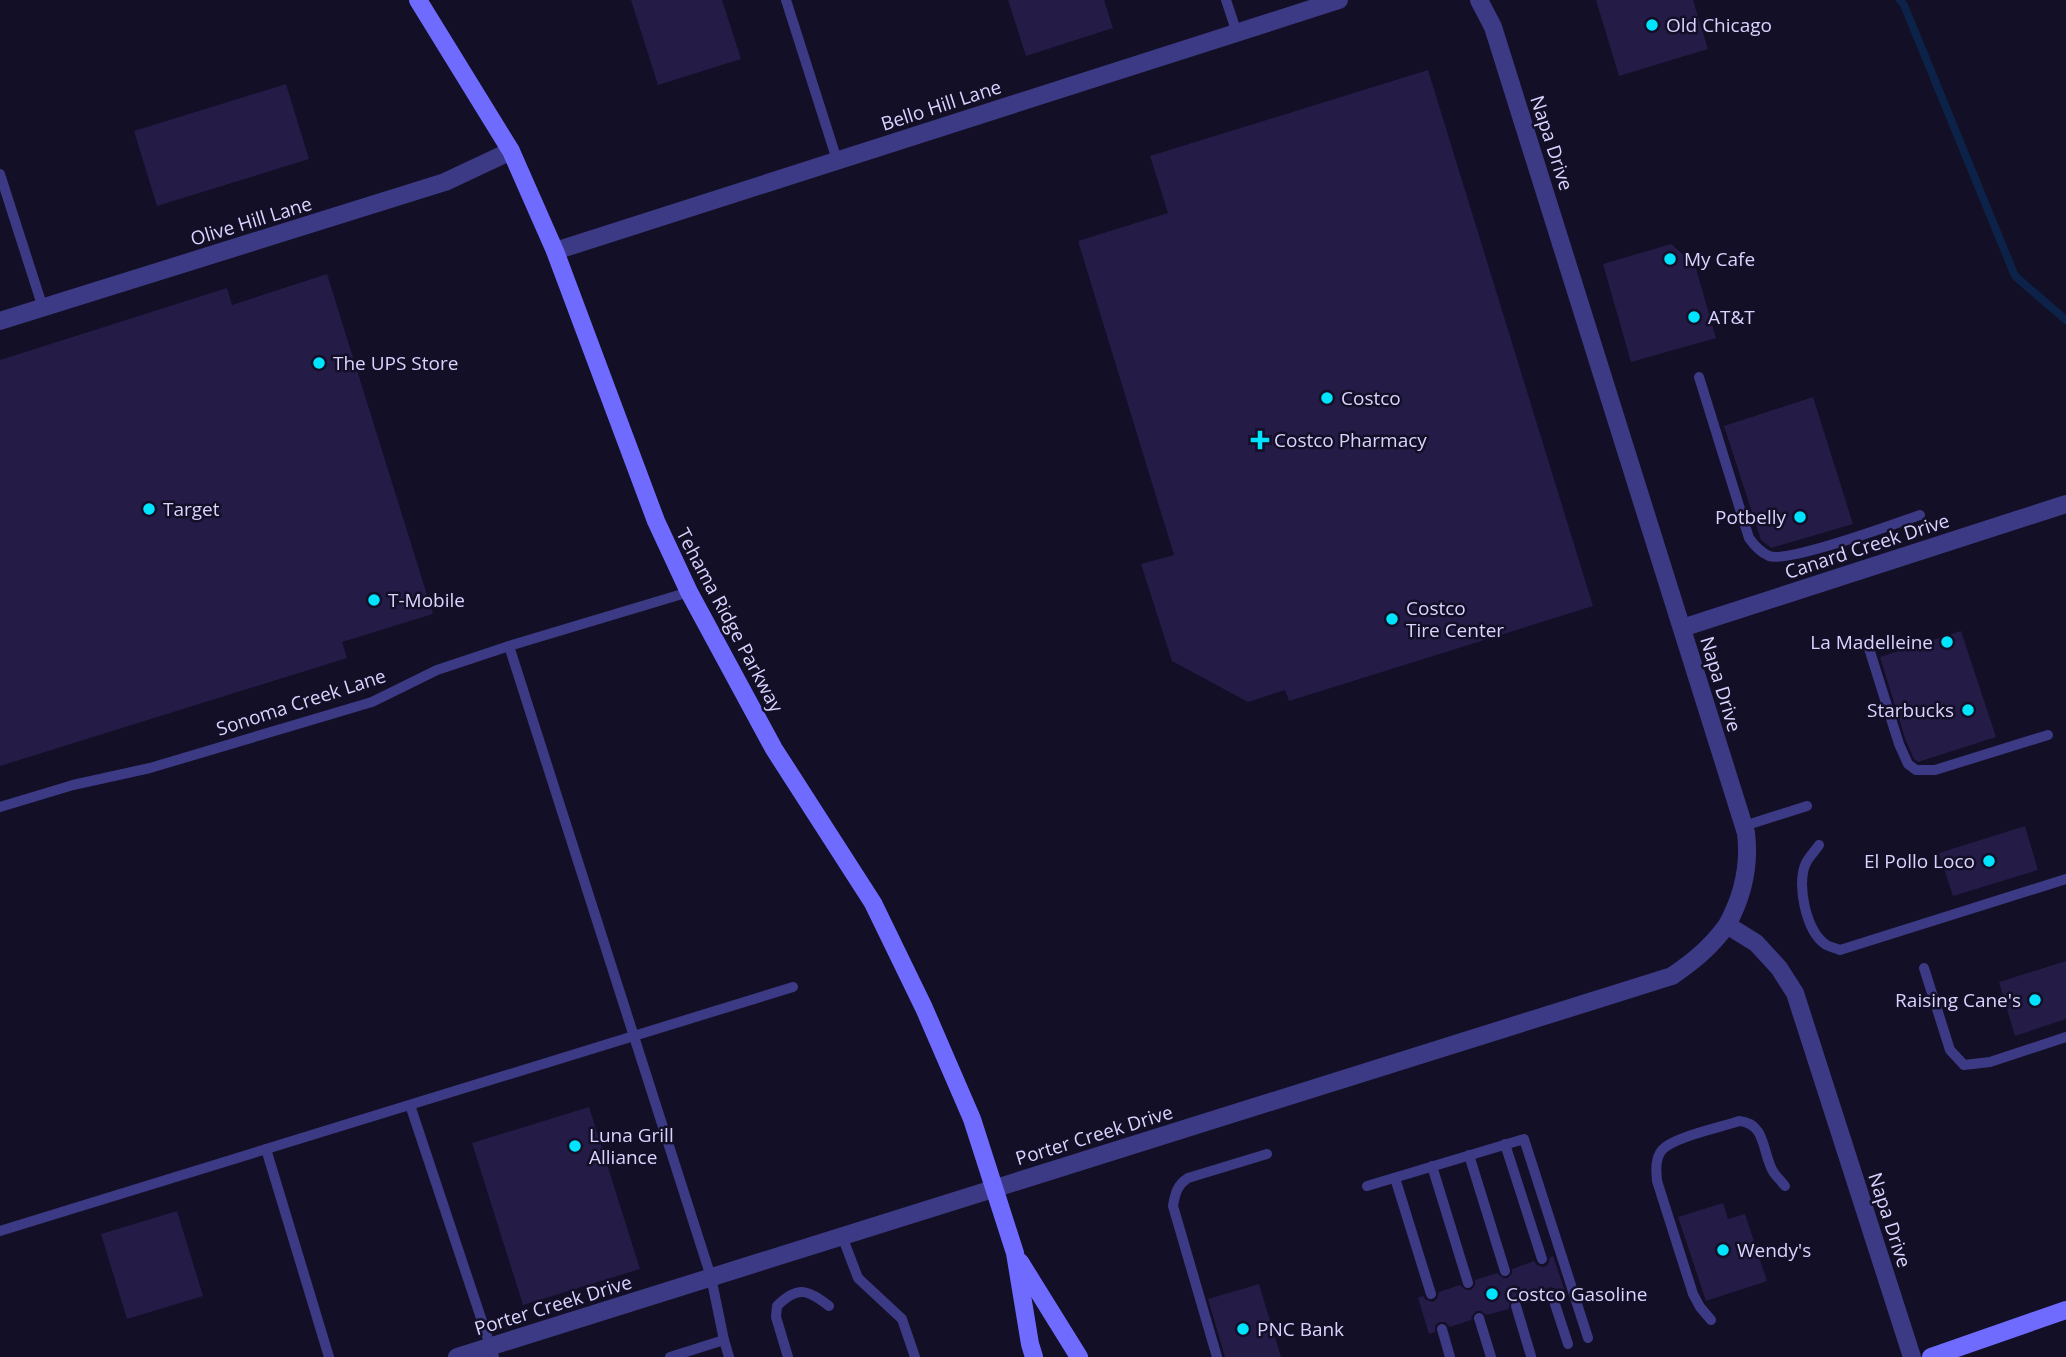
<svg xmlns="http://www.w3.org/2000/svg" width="2066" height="1357" font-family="'Open Sans',sans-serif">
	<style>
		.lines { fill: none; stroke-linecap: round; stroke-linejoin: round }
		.stream { stroke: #0c2248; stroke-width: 8 }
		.building { fill: #241b47 }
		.lane { stroke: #3d3a85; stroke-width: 10 }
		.street { stroke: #3d3a85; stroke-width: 18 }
		.secondary { stroke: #6f6bff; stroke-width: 18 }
		.poi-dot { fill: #00e5ff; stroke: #130f26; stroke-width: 2.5 }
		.labels { text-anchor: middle; stroke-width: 5; stroke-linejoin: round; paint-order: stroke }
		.poi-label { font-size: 19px; fill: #d9d4ff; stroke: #130f26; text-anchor: start }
		.street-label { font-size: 19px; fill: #d9d4ff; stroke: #130f26 }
	</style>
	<rect width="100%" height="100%" fill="#130f26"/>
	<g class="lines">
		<path class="stream" d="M 1900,0 L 1904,5 L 2015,276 L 2066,320"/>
	</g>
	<g class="building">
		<path d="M 631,0 L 722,0 L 741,59 L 658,85 Z"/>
		<path d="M 1008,0 L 1104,0 L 1113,28 L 1026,56 Z"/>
		<path d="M 1596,0 L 1693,0 L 1708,49 L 1619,76 Z"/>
		<path d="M 1428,70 L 1593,606 L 1289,701 L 1285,690 L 1248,702 L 1172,661 L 1141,564 L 1174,555 L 1078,241 L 1168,213 L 1150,156 Z"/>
		<path d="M 286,84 L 309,159 L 157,206 L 134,131 Z"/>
		<path d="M 1671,244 L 1695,265 L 1716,338 L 1631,362 L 1603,264 Z"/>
		<path d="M 327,274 L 433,614 L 342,642 L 347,658 L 0,766 L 0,360 L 227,288 L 232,305 Z"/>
		<path d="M 1813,397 L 1853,524 L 1771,548 L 1761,540 L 1724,426 Z"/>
		<path d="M 1961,631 L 1996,737 L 1918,762 L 1914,759 L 1906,741 L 1880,657 Z"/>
		<path d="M 2025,826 L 2038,870 L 1953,896 L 1939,853 Z"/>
		<path d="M 2066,961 L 2066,1019 L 2015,1036 L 1999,982 Z"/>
		<path d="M 589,1107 L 640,1269 L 523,1305 L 472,1143 Z"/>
		<path d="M 1723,1203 L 1728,1219 L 1745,1214 L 1767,1281 L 1706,1301 L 1678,1217 Z"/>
		<path d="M 177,1211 L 203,1296 L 127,1319 L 101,1234 Z"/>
		<path d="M 1553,1256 L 1565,1291 L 1560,1293 L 1557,1289 L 1550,1287 L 1546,1290 L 1544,1297 L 1524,1304 L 1521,1300 L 1514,1298 L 1510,1301 L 1509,1309 L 1486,1315 L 1481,1311 L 1476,1311 L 1472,1316 L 1471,1320 L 1450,1327 L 1445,1322 L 1439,1322 L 1435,1326 L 1435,1332 L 1429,1334 L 1418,1298 L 1423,1296 L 1426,1300 L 1433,1302 L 1437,1299 L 1439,1292 L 1460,1285 L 1466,1290 L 1471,1290 L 1475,1285 L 1475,1280 L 1497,1273 L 1503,1278 L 1508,1278 L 1512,1273 L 1512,1269 L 1534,1261 L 1537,1265 L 1544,1267 L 1548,1264 L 1550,1257 Z"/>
		<path d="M 1259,1284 L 1281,1357 L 1225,1357 L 1208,1299 Z"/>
	</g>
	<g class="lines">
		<g class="lane">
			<path d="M 786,0 L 837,160"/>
			<path d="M 1226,0 L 1237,33"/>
			<path d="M 0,174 L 43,308"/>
			<path d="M 1699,377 L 1749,538 C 1754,545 1760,552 1769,556 C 1789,563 1894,524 1920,515"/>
			<path d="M 1867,642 L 1899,744 L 1908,764 L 1916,770 L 1935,770 L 2048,735"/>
			<path d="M 509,646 L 711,1277 L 724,1340 L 729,1357"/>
			<path d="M 0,807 L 73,785 L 150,768 L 372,702 L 437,670 L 509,646 L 689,592"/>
			<path d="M 1744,826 L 1807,806"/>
			<path d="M 1819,845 C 1815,851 1809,857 1806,863 C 1796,883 1806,931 1825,944 C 1829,947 1836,948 1840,950 L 2066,879"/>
			<path d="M 1924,968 L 1950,1050 L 1964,1065 L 1990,1062 L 2066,1037"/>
			<path d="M 410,1105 L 494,1357"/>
			<path d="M 1505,1144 L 1542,1259"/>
			<path d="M 266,1149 L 329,1357"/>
			<path d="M 1469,1155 L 1505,1271"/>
			<path d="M 1432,1166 L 1468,1283"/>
			<path d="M 1395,1178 L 1431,1294"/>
			<path d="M 1367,1186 L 1524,1139 L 1588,1338"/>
			<path d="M 0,1231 L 793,987"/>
			<path d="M 842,1236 L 858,1278 L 902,1319 L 915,1357"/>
			<path d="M 1552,1295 L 1568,1344"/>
			<path d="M 1516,1306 L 1531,1356"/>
			<path d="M 1479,1318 L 1491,1357"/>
			<path d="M 1711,1320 L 1700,1307 L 1693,1294 L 1657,1181 C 1656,1170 1655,1159 1662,1150 C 1673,1137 1722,1127 1739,1121 C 1767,1123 1762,1155 1774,1173 C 1777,1177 1781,1181 1785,1186"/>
			<path d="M 1442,1329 L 1450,1357"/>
			<path d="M 670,1357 L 724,1340"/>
			<path d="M 788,1357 L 776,1317 L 777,1306 C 798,1285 808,1290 829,1306"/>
			<path d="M 1217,1357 L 1173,1206 C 1175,1194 1177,1185 1188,1178 L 1267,1154"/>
		</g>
		<g class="street">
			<path d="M 1479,0 L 1493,27 L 1746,833 C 1750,866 1743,896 1727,925 L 1756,943 L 1779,968 L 1795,993 L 1912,1357"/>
			<path d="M 555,251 L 1339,0"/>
			<path d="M 0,321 L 445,182 L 511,151"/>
			<path d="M 1682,628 L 2066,504"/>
			<path d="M 457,1357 L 1672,976 C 1694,961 1711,947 1727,925"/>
		</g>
		<g class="secondary">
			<path d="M 418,0 L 511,151 L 555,251 L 656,521 L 689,592 L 774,749 L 873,903 L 924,1008 L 972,1119 L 1015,1253 L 1030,1344 L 1034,1357"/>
			<path d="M 1020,1262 L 1079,1357"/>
			<path d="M 1931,1357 L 2066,1310"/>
		</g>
	</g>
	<g class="poi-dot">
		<circle cx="1652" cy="25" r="7"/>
		<circle cx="1670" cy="259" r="7"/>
		<circle cx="1694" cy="317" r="7"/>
		<circle cx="319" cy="363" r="7"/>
		<circle cx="1327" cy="398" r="7"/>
		<path d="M1256.5 429.5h7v7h7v7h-7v7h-7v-7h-7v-7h7z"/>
		<circle cx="149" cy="509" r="7"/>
		<circle cx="1800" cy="517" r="7"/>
		<circle cx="374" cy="600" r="7"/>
		<circle cx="1392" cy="619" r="7"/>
		<circle cx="1947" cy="642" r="7"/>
		<circle cx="1968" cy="710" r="7"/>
		<circle cx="1989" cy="861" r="7"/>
		<circle cx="2035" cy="1000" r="7"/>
		<circle cx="575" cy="1146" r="7"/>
		<circle cx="1723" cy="1250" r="7"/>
		<circle cx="1492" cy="1294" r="7"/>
		<circle cx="1243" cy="1329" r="7"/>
	</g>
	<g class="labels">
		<g class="poi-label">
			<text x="1666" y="32">Old Chicago</text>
			<text x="1684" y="266">My Cafe</text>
			<text x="1708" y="324">AT&amp;T</text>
			<text x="333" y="370">The UPS Store</text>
			<text x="1341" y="405">Costco</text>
			<text x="1274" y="447">Costco Pharmacy</text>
			<text x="163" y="516">Target</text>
			<text x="1786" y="524" text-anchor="end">Potbelly</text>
			<text x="388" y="607">T-Mobile</text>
			<text x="1406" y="615">Costco<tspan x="1406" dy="22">Tire Center</tspan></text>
			<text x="1933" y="649" text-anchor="end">La Madelleine</text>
			<text x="1954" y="717" text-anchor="end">Starbucks</text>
			<text x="1975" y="868" text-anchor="end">El Pollo Loco</text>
			<text x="2021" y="1007" text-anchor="end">Raising Cane's</text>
			<text x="589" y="1142">Luna Grill<tspan x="589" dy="22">Alliance</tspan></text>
			<text x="1737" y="1257">Wendy's</text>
			<text x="1506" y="1301">Costco Gasoline</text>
			<text x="1257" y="1336">PNC Bank</text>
		</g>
		<g class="street-label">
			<text transform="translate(941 105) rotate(-18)" y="7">Bello Hill Lane</text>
			<text transform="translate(1552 143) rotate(72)" y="7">Napa Drive</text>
			<text transform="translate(251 221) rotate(-17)" y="7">Olive Hill Lane</text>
			<text transform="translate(1867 546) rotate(-18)" y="7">Canard Creek Drive</text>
			<text transform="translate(730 620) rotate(62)" y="7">Tehama Ridge Parkway</text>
			<text transform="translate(1721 684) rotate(73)" y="7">Napa Drive</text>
			<text transform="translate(301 702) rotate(-18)" y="7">Sonoma Creek Lane</text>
			<text transform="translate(1094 1135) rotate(-17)" y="7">Porter Creek Drive</text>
			<text transform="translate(1890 1220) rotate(72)" y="7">Napa Drive</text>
			<text transform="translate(553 1305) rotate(-17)" y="7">Porter Creek Drive</text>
		</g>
	</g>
</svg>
